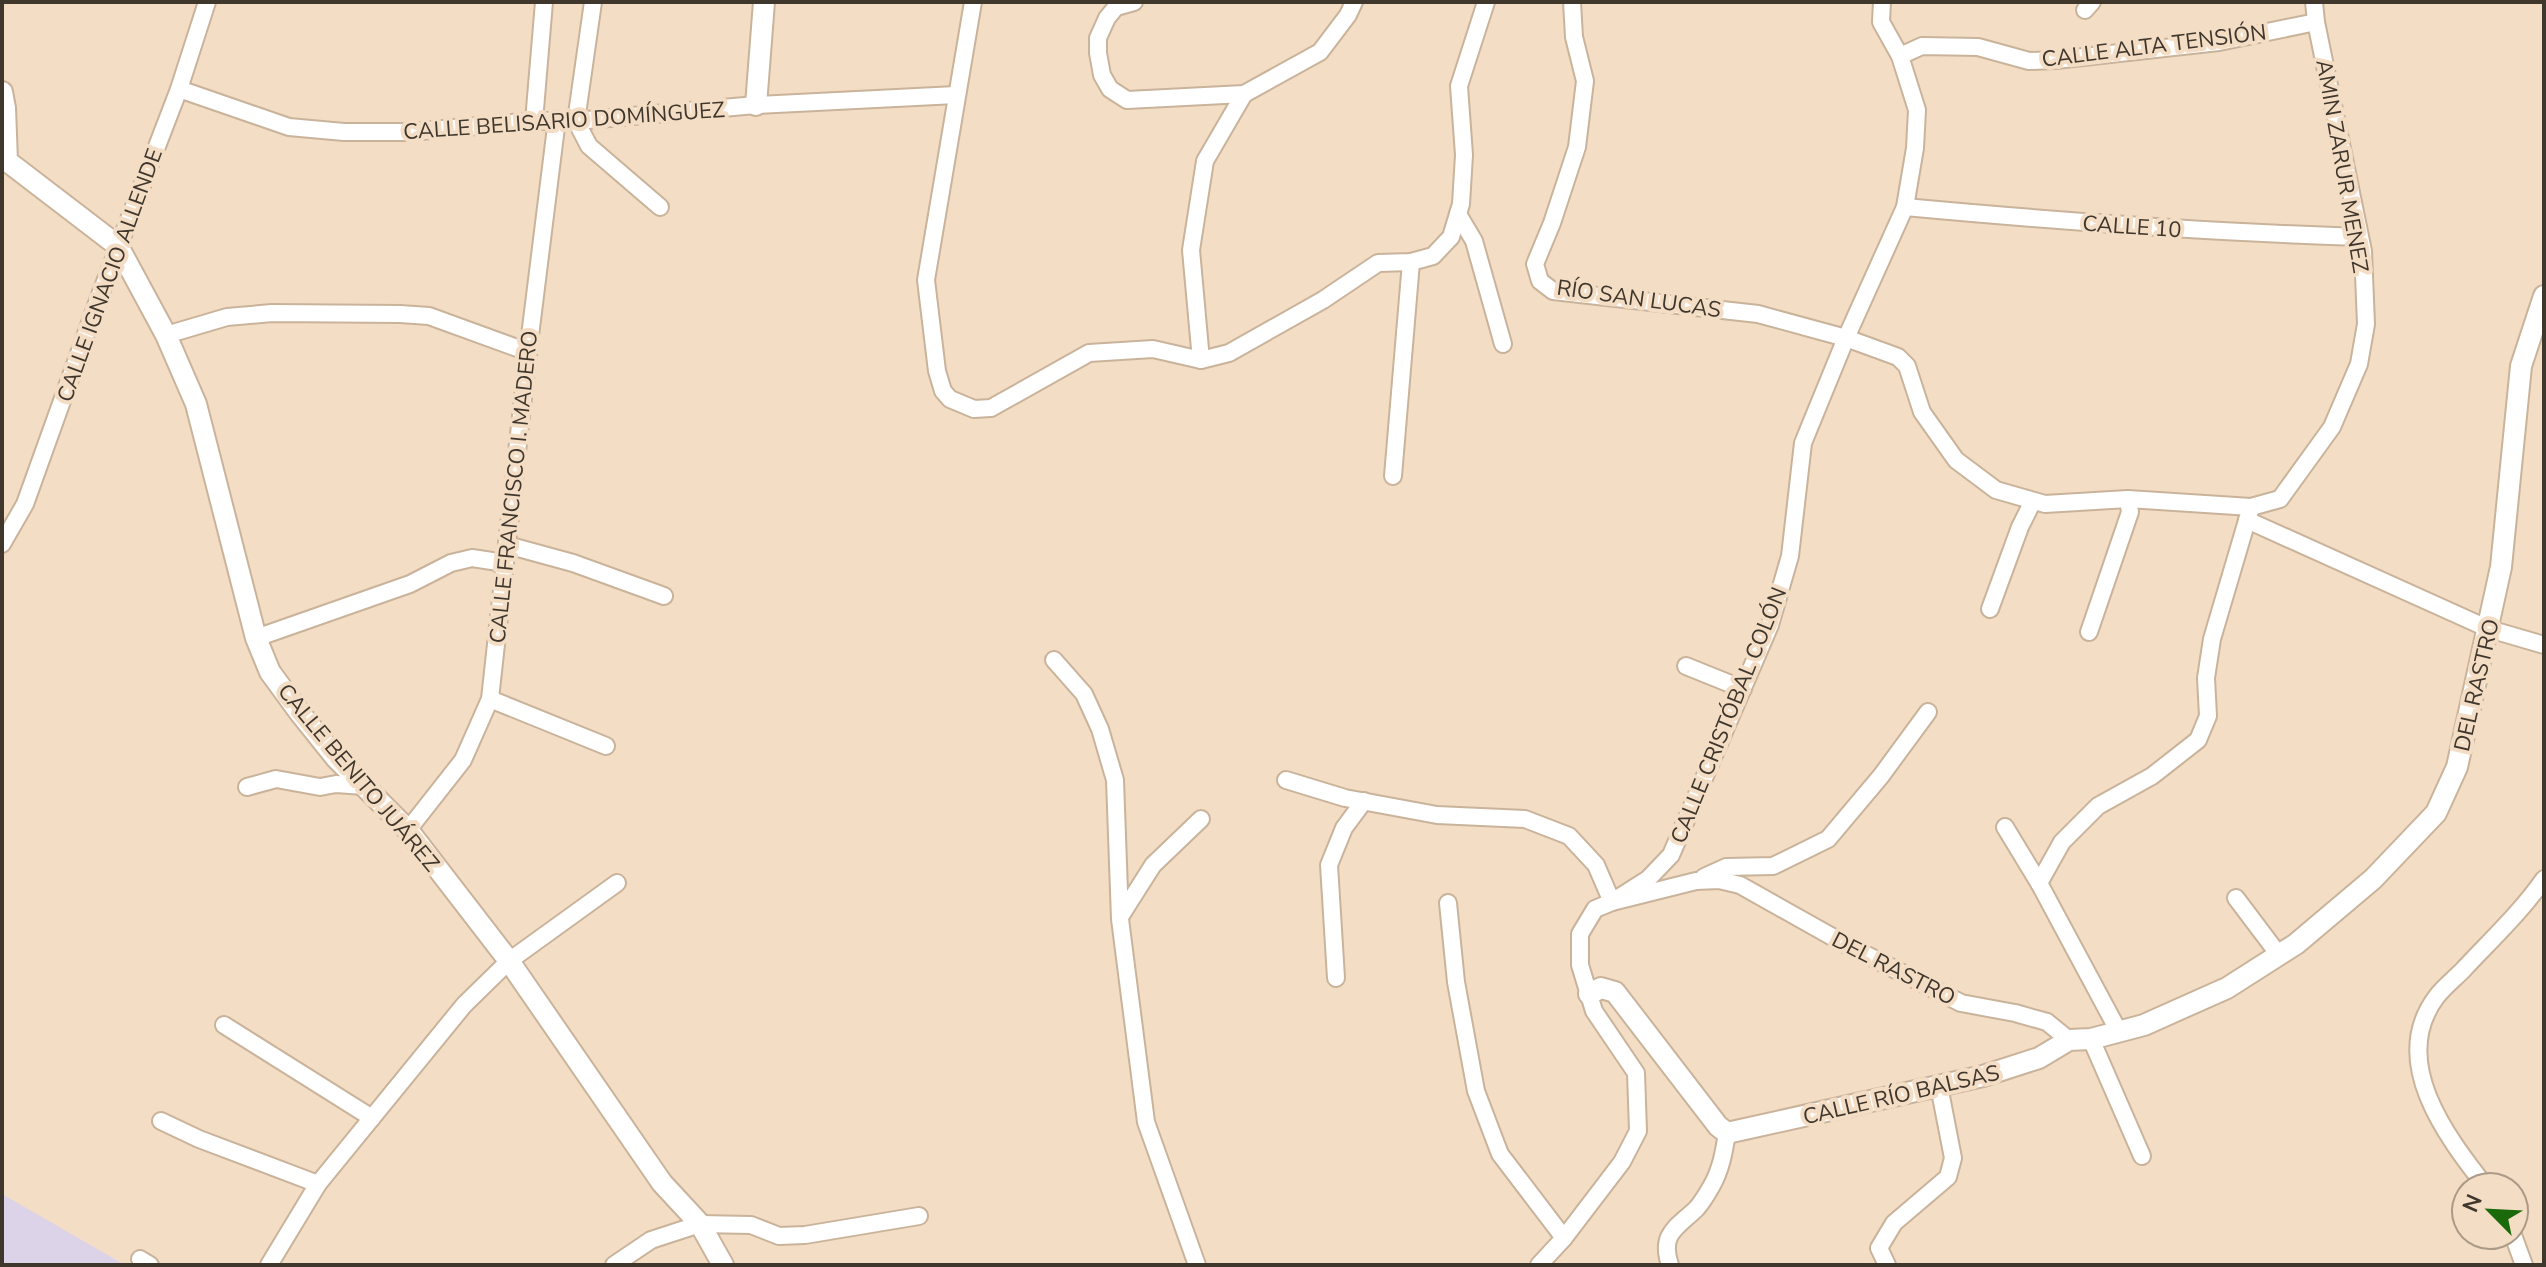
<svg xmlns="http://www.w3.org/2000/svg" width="2546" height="1267" font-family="'Nunito Sans',sans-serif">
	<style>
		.education { fill: #dcd3e8 }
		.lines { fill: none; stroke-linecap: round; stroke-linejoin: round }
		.minor-casing { stroke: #c9b39b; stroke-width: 20 }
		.tertiary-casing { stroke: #c9b39b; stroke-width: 24 }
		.minor { stroke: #fff; stroke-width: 16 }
		.tertiary { stroke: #fff; stroke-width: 20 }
		.labels { text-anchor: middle; stroke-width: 8; stroke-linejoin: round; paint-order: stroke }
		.street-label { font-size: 22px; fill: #3f362c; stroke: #f4ddc5 }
	</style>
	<rect width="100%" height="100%" fill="#f4ddc5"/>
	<path class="education" d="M 2,1194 L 125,1265 L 2,1265 Z"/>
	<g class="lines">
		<g class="minor-casing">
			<g id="minor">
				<path d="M 593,2 L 576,121 L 589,146 L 660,207"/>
				<path d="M 973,2 L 926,280 L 937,371 L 943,391 L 950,399 L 974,409 L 991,408 L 1089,353 L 1153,349 L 1201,360 L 1229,353 L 1323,300 L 1378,263 L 1411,262 L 1433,256 L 1451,237 L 1461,204 L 1464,155 L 1459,86 L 1486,2"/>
				<path d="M 1134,2 L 1116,7 L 1107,18 L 1098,38 L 1098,53 L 1102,75 L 1110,89 L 1127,100 L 1244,94 L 1320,52 L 1348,15 L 1354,2"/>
				<path d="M 1572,2 L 1574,37 L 1585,81 L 1577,147 L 1552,223 L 1535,264 L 1540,281 L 1553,291 L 1758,314 L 1846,338 L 1898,357 L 1907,366 L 1922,412 L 1956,460 L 1996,490 L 2045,504 L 2128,499 L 2251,507 L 2280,499 L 2332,427 L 2359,364 L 2366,324 L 2363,251 L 2316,22 L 2314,2"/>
				<path d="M 2085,10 L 2092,2"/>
				<path d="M 1900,56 L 1922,46 L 1978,47 L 2029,61 L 2056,60 L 2219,42 L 2316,22"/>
				<path d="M 179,89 L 289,127 L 344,132 L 409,132 L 534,121 L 576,121 L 756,105 L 956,95"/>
				<path d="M 534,121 L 544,2"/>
				<path d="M 1905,207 C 2056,221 2207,232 2359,237"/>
				<path d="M 1458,214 L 1474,241 L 1503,344"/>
				<path d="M 166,335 L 227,317 L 272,313 L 400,314 L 429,316 L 528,352"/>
				<path d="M 1201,360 L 1191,250 L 1205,161 L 1244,94"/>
				<path d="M 1393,476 L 1411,262"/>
				<path d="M 2247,520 L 2489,629 L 2544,645"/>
				<path d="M 2,544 L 25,504 L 100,295 L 179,89 L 207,2"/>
				<path d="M 507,545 L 573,563 L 664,596"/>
				<path d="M 1990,609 L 2020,527 L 2033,501"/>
				<path d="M 2089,632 L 2130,512 L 2128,499"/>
				<path d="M 256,638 L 410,584 L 451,563 L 472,558 L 505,563"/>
				<path d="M 1054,660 L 1084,694 L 1100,729 L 1115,780 L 1120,919 L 1146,1122 L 1197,1265"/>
				<path d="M 1686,666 L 1743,689"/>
				<path d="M 490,699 L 606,746"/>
				<path d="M 1286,780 L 1345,798 L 1437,815 L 1525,819 L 1569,836 L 1596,865 L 1612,902 L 1648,879 L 1671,855 L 1770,625 L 1790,556 L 1803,443 L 1846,338 L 1905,207 L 1915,148 L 1917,110 L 1900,56 L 1881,22 L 1882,2"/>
				<path d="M 247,787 L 276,779 L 320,787 L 336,784 L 364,786"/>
				<path d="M 2005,827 L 2039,883 L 2119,1032"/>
				<path d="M 408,830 L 463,760 L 490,699 L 528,352 L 557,119"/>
				<path d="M 1704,877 L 1726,867 L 1773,866 L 1828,839 L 1881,776 L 1928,712"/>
				<path d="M 2039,883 L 2062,842 L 2098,806 L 2152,776 L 2198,740 L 2208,716 L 2206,678 L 2212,639 L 2251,507"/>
				<path d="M 2236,898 L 2279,955"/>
				<path d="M 1448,903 L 1456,982 L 1476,1091 L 1500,1154 L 1564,1238"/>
				<path d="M 1120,917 L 1153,865 L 1201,819"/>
				<path d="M 1336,978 L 1329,865 L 1344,828 L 1364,801"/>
				<path d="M 224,1025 L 372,1118"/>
				<path d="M 2091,1039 L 2142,1156"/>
				<path d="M 161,1121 L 199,1139 L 318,1184"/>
				<path d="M 2486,1187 C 2446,1136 2388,1060 2437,996 C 2444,987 2454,979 2463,970 C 2491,940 2521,912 2544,879"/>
				<path d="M 2513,1235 L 2524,1265"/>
				<path d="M 140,1259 L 150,1265"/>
				<path d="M 269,1265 L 318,1184 L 464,1005 L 509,961 L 617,883"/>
				<path d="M 614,1265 L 651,1240 L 700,1224 L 751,1225 L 779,1236 L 805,1235 L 919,1216"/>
				<path d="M 1539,1265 L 1564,1238 L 1622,1162 L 1638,1131 L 1636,1073 L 1594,1011 L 1580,965 L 1580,934 L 1595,909 L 1612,902 L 1696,881 L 1719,880 L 1740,885 L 1845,944 L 1961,1003 L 2015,1013 L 2047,1022 L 2069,1040"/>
				<path d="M 1670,1265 C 1659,1233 1678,1227 1697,1208 C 1702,1202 1707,1194 1711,1187 C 1721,1170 1724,1152 1727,1133"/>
				<path d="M 1887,1265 L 1879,1248 L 1894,1223 L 1948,1177 L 1953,1158 L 1939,1086"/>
			</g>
		</g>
		<g class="tertiary-casing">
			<g id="tertiary">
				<path d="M 2,92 L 5,108 L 7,161 L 118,246 L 166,335 L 196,404 L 256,638 L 270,672 L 300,713 L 336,758 L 408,830 L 509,961 L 662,1183 L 700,1224 L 723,1265"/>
				<path d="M 756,105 L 764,2"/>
				<path d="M 1589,994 L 1601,988 L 1615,992 L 1718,1126 L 1727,1133 L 1983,1076 L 2039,1058 L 2069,1040 L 2091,1039 L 2144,1025 L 2227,988 L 2296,944 L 2373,879 L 2436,813 L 2457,767 L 2501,567 L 2521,366 L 2544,296"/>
			</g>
		</g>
		<use href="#minor" class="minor"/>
		<use href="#tertiary" class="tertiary"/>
	</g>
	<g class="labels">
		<g class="street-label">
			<text transform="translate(2154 45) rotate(-7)" y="8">CALLE ALTA TENSIÓN</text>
			<text transform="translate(564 120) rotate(-4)" y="8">CALLE BELISARIO DOMÍNGUEZ</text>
			<text transform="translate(2343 166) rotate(80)" y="8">AMIN ZARUR MENEZ</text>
			<text transform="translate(2132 226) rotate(4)" y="8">CALLE 10</text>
			<text transform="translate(109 275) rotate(-70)" y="8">CALLE IGNACIO ALLENDE</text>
			<text transform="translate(1639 298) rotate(8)" y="8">RÍO SAN LUCAS</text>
			<text transform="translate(513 487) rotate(-84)" y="8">CALLE FRANCISCO I. MADERO</text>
			<text transform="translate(2476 685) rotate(-77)" y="8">DEL RASTRO</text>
			<text transform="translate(1728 715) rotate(-68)" y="8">CALLE CRISTÓBAL COLÓN</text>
			<text transform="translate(359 777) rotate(50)" y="8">CALLE BENITO JUÁREZ</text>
			<text transform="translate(1894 968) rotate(27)" y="8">DEL RASTRO</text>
			<text transform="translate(1901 1094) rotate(-13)" y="8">CALLE RÍO BALSAS</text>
		</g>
	</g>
	<rect width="2546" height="1267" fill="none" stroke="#3f362c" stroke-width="8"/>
	<g transform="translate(2490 1211) rotate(294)"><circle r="38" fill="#f4ddc5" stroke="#ac9a88" stroke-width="2"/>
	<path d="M0-6L14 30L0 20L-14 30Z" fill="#1a690a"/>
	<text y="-12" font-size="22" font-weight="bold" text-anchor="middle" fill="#3f362c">N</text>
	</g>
</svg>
